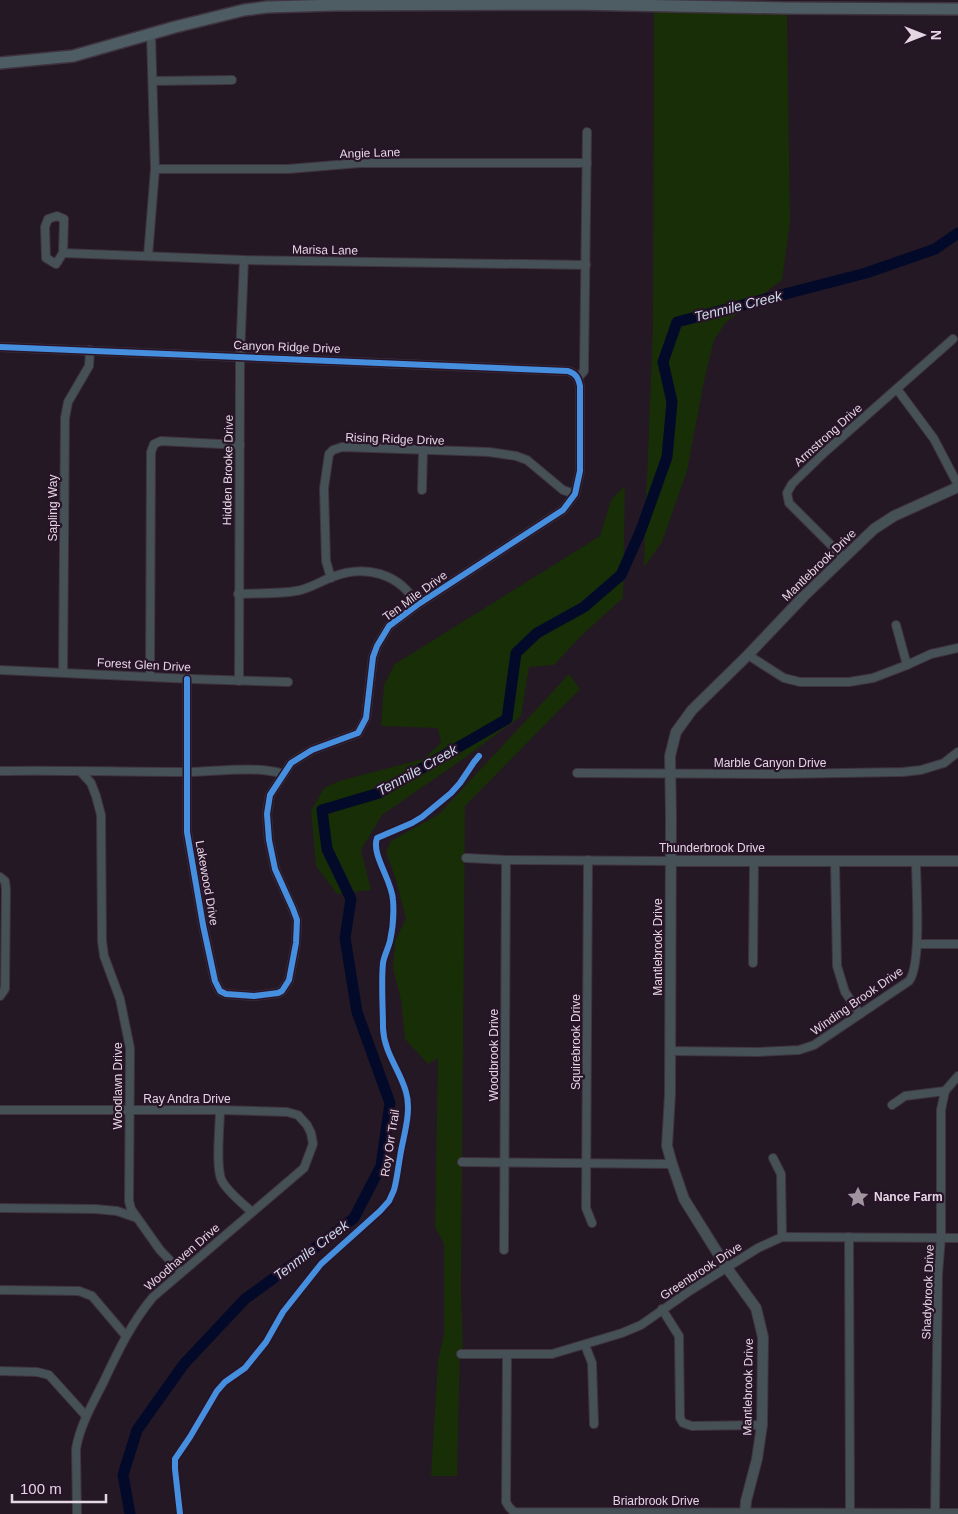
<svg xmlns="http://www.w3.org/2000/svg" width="958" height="1514" font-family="Arial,sans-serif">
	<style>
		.green { fill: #182e07 }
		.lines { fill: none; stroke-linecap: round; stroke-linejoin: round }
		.river { stroke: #030a29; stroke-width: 11 }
		.minor-casing { stroke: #3e333e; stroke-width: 10 }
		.tertiary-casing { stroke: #3e333e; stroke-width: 12 }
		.secondary-casing { stroke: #3e333e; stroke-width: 14 }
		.minor { stroke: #465057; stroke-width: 8 }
		.tertiary { stroke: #465057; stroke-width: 10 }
		.secondary { stroke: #4e5c64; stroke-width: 11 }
		.cycleway-casing { stroke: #281428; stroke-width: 9 }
		.cycleway { stroke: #468fdf; stroke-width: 6 }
		.labels { text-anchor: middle; stroke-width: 4.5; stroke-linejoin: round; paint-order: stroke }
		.street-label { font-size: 12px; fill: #e4d6e3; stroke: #281428 }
		.poi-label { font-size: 12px; font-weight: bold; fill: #e4d6e3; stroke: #281428; text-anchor: start }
		.water-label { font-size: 14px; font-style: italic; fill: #ccdaec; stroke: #281428 }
	</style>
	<rect width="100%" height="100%" fill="#241824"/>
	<g class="green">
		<path d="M 654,10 L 787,13 L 790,223 L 782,280 L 726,322 L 714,340 L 704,381 L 687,471 L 662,542 L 644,567 L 646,492 L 647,479 L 653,325 Z"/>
		<path d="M 625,486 L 623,598 L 581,636 L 554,665 L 529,667 L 521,716 L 463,759 L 382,815 L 361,850 L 371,890 L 337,894 L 316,866 L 311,811 L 324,788 L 339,781 L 423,759 L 441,743 L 438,728 L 381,726 L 384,685 L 395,664 L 600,536 L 611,500 Z"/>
		<path d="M 569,674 L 580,689 L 465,806 L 461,1290 L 463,1349 L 460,1349 L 457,1476 L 431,1476 L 438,1361 L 444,1333 L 444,1244 L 435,1227 L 438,1058 L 428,1064 L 405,1039 L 401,1000 L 393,968 L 395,941 L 406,919 L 396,880 L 386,852 L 391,841 L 439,814 Z"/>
	</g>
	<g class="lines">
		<path class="river" d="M 130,1514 L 123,1475 L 137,1430 L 184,1364 L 245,1299 L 307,1254 L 354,1218 L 381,1166 L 390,1103 L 357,1012 L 345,938 L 351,899 L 327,849 L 322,810 L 379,793 L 507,719 L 516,653 L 537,633 L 584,607 L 621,575 L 641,530 L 667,457 L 672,402 L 663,362 L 677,322 L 866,273 L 935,249 L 958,233"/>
		<g class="minor-casing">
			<g id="minor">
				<path d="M 153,81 L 232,80"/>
				<path d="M 155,169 L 288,169 L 360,163 L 587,163"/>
				<path d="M 57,216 L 64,219 L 63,253 L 56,264 L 46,258 L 45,227 L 48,219 Z"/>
				<path d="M 63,253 L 244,260 L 586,265"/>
				<path d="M 148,256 L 155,169 L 151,35"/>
				<path d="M 0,347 L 568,371 C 576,374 578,377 580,386 L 580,471 L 575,494 L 563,510 L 417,605 L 389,626 L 377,646 L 373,657 L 366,718 L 358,733 L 312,750 L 291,763 L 270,795 L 267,814 L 269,840 L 275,869 L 293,909 L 297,920 L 296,943 L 289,980 L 282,991 L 278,993 L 254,996 L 226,994 L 220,991 L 215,981 L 203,925 L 187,832 L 187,679"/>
				<path d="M 578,378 L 584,371 L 587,132"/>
				<path d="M 897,389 L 934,439 L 958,485"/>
				<path d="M 422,490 L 423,451"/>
				<path d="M 843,557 L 789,503 L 787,493 L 792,484 L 825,452 L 953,339"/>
				<path d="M 331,578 L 326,561 L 324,488 L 329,454 L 333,450 L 342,447 L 489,452 L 516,456 L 527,460 L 563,490 L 575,494"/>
				<path d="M 238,594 C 257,593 277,594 296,591 C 309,589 319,582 332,577 C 365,564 400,573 417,605"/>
				<path d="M 896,625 L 907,665"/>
				<path d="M 748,655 L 784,678 L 800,682 L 849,682 L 873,678 L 907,665 L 931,654 L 958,648"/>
				<path d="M 0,670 L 192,679 L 288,682"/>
				<path d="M 63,672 L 65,418 L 68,402 L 89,366 L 90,350"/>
				<path d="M 150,677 L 151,452 L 154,444 L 161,441 L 240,445"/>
				<path d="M 239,681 L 240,357 L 244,260"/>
				<path d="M 0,771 C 62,770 123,772 185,772 C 216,772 254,765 284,774"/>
				<path d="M 80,771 L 91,783 L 96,796 L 101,815 L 102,941 L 104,956 L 120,999 L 130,1048 L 129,1201 L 131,1209 L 160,1250 L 181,1272"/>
				<path d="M 577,773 L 784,774 L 903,772 L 921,770 L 944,763 L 958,752"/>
				<path d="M 466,858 L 506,860 L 670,861"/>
				<path d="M 588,860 L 586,1208 L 592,1223"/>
				<path d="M 835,862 L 837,966 L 845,992 L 860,1014"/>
				<path d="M 0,877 L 5,881 L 6,889 L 5,989 L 0,996"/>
				<path d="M 917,944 L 958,944"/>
				<path d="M 753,963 L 754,861"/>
				<path d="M 670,1051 L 758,1052 L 799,1050 L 814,1045 L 909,981 C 922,965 916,885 916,862"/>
				<path d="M 892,1105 L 905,1096 L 945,1091"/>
				<path d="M 0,1110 L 220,1110 L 287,1112 L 298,1115 L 307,1125 L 311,1133 L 313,1144 L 304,1168 L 153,1297 C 132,1322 118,1351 104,1381 C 93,1403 80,1425 76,1449 L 77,1514"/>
				<path d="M 220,1110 C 220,1126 215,1168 222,1181 C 228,1192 243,1204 252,1212"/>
				<path d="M 773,1158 L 781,1174 L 782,1237"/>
				<path d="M 462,1162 L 672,1164"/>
				<path d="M 0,1208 L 95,1209 L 117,1211 L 137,1218"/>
				<path d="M 849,1237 L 850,1512"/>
				<path d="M 504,1250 L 506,860"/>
				<path d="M 0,1290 L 79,1291 L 92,1296 L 126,1336"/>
				<path d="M 662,1309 L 679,1336 L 680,1418 L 683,1423 L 692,1426 L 762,1425"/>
				<path d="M 585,1345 L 592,1363 L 594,1424"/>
				<path d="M 461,1354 L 552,1354 L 622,1333 L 641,1325 L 691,1290 L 758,1248 L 782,1237 L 958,1238"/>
				<path d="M 507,1355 L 506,1502 L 509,1507 L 514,1512 L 958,1513"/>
				<path d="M 0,1371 L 37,1372 L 49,1375 L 86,1416"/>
				<path d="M 935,1513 L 938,1274 L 941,1237 L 941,1110 L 945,1091 L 958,1076"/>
			</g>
		</g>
		<g class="tertiary-casing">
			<g id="tertiary">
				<path d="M 670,861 L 958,861"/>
				<path d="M 745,1514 L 746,1501 L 757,1459 L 762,1425 L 763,1337 L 756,1308 L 727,1268 L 684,1199 L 672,1164 L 667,1146 L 670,1094 L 671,817 L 670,756 L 676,732 L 692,710 L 748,655 L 804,596 L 874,529 L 894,516 L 958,487"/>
			</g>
		</g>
		<g class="secondary-casing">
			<path id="secondary" d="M 0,63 L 73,56 L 175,27 L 244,10 L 267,7 L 336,5 L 571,4 L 784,8 L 958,9"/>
		</g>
		<use href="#minor" class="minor"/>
		<use href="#tertiary" class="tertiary"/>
		<use href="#secondary" class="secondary"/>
		<g class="cycleway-casing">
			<g id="cycleway">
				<path d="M 0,347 L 568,371 C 576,374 578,377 580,386 L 580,471 L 575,494 L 563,510 L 417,605 L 389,626 L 377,646 L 373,657 L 366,718 L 358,733 L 312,750 L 291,763 L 270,795 L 267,814 L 269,840 L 275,869 L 293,909 L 297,920 L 296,943 L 289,980 L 282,991 L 278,993 L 254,996 L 226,994 L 220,991 L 215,981 L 203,925 L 187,832 L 187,679"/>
				<path d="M 180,1514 L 175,1469 L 175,1459 L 190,1437 L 217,1391 L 225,1382 L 245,1368 L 266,1342 L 283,1312 L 321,1264 L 380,1211 L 389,1201 L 394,1190 C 397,1179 398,1168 400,1157 C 403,1137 412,1112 406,1092 C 400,1070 384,1053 383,1028 C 383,1009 381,982 383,963 C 384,956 388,949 390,941 C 393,928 394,913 393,900 C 392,880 371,855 377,838 L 412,823 L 422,817 L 451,793 L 460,783 L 474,762 L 479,756"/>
			</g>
		</g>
		<use href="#cycleway" class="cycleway"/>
	</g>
	<defs>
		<g id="sight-bare" transform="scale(1.725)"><path d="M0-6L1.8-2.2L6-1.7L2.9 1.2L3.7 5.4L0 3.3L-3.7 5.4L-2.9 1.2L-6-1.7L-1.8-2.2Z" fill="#a194a0" stroke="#281428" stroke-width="2.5" paint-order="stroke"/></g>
	</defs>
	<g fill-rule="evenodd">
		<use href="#sight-bare" x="858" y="1197"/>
	</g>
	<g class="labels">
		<g class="street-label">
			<text transform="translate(370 153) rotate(-2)" y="4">Angie Lane</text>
			<text transform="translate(325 250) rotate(1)" y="4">Marisa Lane</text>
			<text transform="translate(287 347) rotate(2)" y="4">Canyon Ridge Drive</text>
			<text transform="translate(828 435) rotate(-42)" y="4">Armstrong Drive</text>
			<text transform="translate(395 439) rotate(2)" y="4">Rising Ridge Drive</text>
			<text transform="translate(228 470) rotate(-89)" y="4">Hidden Brooke Drive</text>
			<text transform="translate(53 508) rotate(-90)" y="4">Sapling Way</text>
			<text transform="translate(819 565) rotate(-44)" y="4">Mantlebrook Drive</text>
			<text transform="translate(415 596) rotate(-36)" y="4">Ten Mile Drive</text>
			<text transform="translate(144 665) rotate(3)" y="4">Forest Glen Drive</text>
			<text x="770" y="767">Marble Canyon Drive</text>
			<text x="712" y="852">Thunderbrook Drive</text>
			<text transform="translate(207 883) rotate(80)" y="4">Lakewood Drive</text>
			<text transform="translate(658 947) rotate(-90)" y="4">Mantlebrook Drive</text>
			<text transform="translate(857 1001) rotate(-35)" y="4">Winding Brook Drive</text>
			<text transform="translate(576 1042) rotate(-90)" y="4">Squirebrook Drive</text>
			<text transform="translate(494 1055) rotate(-90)" y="4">Woodbrook Drive</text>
			<text transform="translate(118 1086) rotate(-90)" y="4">Woodlawn Drive</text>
			<text x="187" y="1103">Ray Andra Drive</text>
			<text transform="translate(390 1143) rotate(-81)" y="4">Roy Orr Trail</text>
			<text transform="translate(182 1257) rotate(-41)" y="4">Woodhaven Drive</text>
			<text transform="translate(701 1271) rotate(-33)" y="4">Greenbrook Drive</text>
			<text transform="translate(928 1292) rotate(-88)" y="4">Shadybrook Drive</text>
			<text transform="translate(748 1387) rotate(-89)" y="4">Mantlebrook Drive</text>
			<text x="656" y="1505">Briarbrook Drive</text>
		</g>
		<g class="poi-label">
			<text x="874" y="1201">Nance Farm</text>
		</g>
		<g class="water-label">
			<text transform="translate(738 306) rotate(-14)" y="5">Tenmile Creek</text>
			<text transform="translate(417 770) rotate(-29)" y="5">Tenmile Creek</text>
			<text transform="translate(311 1250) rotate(-37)" y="5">Tenmile Creek</text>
		</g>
	</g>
	<g transform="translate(923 35) rotate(90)" stroke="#281428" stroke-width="4" paint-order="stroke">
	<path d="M0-4L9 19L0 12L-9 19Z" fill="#e4d6e3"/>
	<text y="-8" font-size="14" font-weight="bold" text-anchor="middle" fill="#e4d6e3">N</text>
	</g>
	<path d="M12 1494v8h94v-8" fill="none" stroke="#e4d6e3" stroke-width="2.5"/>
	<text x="20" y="1494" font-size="15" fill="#e4d6e3" stroke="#281428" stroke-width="4" paint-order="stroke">100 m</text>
</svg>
